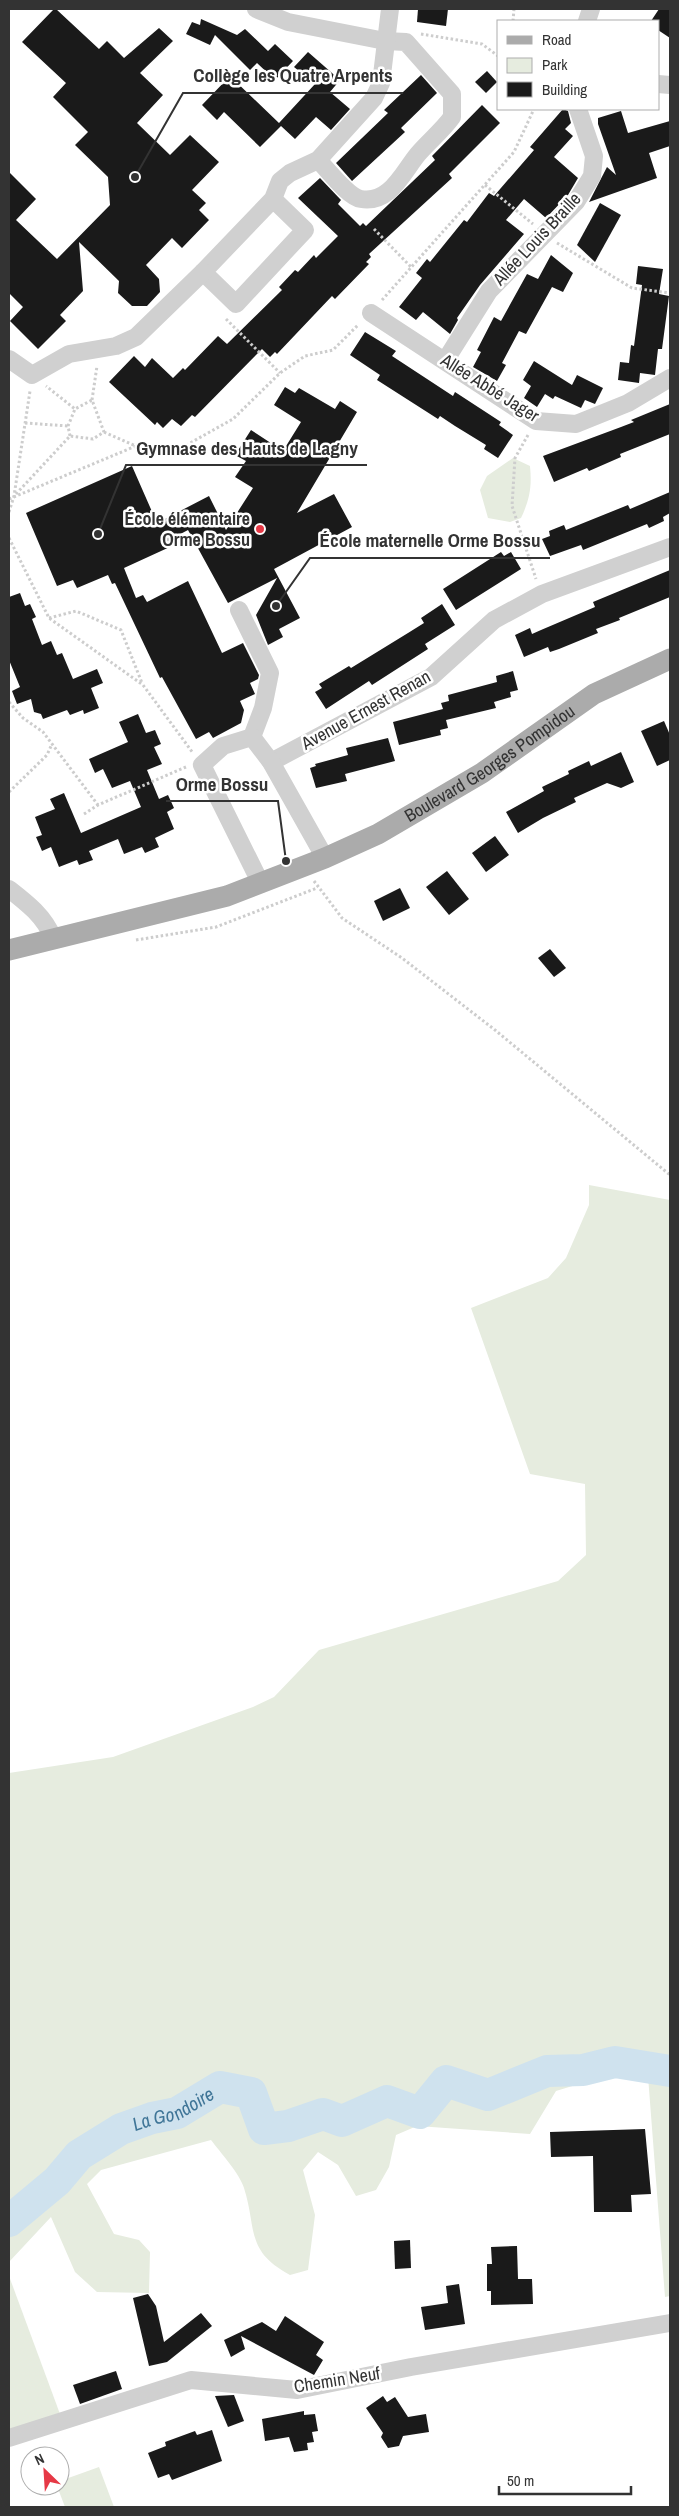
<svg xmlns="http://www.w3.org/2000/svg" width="679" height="2516" font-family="'Archivo Narrow',sans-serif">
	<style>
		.green { fill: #e6ecdf }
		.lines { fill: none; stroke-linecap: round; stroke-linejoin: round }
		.river { stroke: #cfe2ee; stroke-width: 32 }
		.building { fill: #1a1a1a }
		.path { stroke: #cdcdcd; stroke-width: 3; stroke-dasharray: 2.5 2.5; stroke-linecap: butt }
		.minor { stroke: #d0d0d0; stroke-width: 18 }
		.major { stroke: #ababab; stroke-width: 21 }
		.poi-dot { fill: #e63946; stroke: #fff; stroke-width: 2 }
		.labels { text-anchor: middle; stroke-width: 5; stroke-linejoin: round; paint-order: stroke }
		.street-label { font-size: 18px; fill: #333; stroke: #fff }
		.poi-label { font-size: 18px; font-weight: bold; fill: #333; stroke: #fff; text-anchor: end }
		.water-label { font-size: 19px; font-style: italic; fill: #3f7597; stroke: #fff }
		.leader { fill: none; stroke: #333; stroke-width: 2 }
		.callout-dot { fill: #333; stroke: #fff; stroke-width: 2 }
		.callout-label { font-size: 19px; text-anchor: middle; font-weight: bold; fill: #333; stroke: #fff; stroke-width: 5; stroke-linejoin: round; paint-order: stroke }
	</style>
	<rect width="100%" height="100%" fill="#fff"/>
	<g class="green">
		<path d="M 513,458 L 530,466 C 532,486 530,499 521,518 L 510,522 L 488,518 L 480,490 L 487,476 Z"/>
		<path d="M 589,1185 L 670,1200 L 670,2296 L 665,2297 L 648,2076 L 615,2073 L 556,2091 L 530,2134 L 417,2126 L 396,2135 L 389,2167 L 376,2190 L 356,2196 L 338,2165 L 318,2152 L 303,2170 L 315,2215 L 308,2270 L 290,2275 C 245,2251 257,2229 244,2188 C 240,2174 220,2152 211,2140 L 101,2170 L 87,2184 L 114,2234 L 139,2240 L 150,2252 L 149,2293 L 97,2292 L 75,2272 L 51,2217 L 9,2262 L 9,1773 L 113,1757 L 253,1707 L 274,1697 L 319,1650 L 558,1581 L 586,1555 L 585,1484 L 530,1474 L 471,1308 L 548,1278 L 566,1258 L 589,1205 Z"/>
		<path d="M 9,2276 L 60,2414 L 9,2435 Z"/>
		<path d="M 99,2467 L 114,2507 L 65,2507 L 57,2486 L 60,2486 L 60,2481 Z"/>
	</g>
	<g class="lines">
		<path class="river" id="s1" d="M 9,2221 L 57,2181 L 79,2155 L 121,2129 L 152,2118 L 177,2113 L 220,2087 L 251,2093 L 264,2129 L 288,2126 L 323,2114 L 342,2121 L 387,2101 L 420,2113 L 446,2081 L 488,2095 L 547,2071 L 583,2070 L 615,2062 L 670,2071"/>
	</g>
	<g class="building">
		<path d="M 54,9 L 56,9 L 99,49 L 107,41 L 124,58 L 159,28 L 173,41 L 140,73 L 163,95 L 137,123 L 170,155 L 190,135 L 219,162 L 192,190 L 206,203 L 199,210 L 209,220 L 182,248 L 172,238 L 146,265 L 159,279 L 160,292 L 147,306 L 132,306 L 118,293 L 119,281 L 79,242 L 83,291 L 60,315 L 66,321 L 38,349 L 10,321 L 23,307 L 9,293 L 9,172 L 36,199 L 16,220 L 57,259 L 110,205 L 108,177 L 75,145 L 88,132 L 53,97 L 66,83 L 22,42 Z"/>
		<path d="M 418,9 L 448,9 L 446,26 L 417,22 Z"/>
		<path d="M 659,9 L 670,9 L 670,38 L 658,30 L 658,21 L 651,21 Z"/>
		<path d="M 201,19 L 237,35 L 245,29 L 268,51 L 275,44 L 293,61 L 275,80 L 257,63 L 250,70 L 215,35 L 210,45 L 186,34 L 192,22 L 200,25 Z"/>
		<path d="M 308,52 L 340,80 L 330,92 L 350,109 L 331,130 L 316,117 L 295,139 L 281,126 L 260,147 L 224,112 L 217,120 L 202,105 L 230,76 L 279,123 L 315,84 L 294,67 Z"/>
		<path d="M 487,71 L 497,82 L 486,93 L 475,82 Z"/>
		<path d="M 421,75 L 437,93 L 401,128 L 405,132 L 352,181 L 336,163 L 388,113 L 384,110 Z"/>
		<path d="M 482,105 L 500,123 L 449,174 L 452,178 L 369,254 L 371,257 L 366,262 L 369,264 L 335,299 L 332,296 L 277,354 L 275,352 L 270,357 L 262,349 L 195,417 L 192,415 L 181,426 L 172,419 L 163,428 L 157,422 L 155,425 L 109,382 L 134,356 L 145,367 L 152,358 L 173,378 L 183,368 L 185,370 L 218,336 L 227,344 L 282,290 L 279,287 L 295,270 L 298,272 L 314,255 L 316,258 L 338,236 L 298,198 L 320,178 L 341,200 L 338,204 L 360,226 L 363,223 L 366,226 L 435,160 L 432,156 Z"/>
		<path d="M 563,109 L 568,111 L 571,123 L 565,129 L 573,136 L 554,157 L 578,178 L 568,195 L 546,218 L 524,199 L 506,220 L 524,234 L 480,285 L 457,318 L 458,320 L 450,334 L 423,312 L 416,320 L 399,307 L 422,278 L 416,273 L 427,259 L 430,262 L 464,220 L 467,222 L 489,193 L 494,196 L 534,150 L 530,147 Z"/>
		<path d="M 621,111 L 628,133 L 670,121 L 670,146 L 649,153 L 657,178 L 589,202 L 607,167 L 616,175 L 598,124 L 598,118 Z"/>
		<path d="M 600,203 L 621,215 L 595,262 L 577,245 Z"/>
		<path d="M 551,255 L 573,273 L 563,292 L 552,287 L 526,334 L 519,331 L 502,363 L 506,365 L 497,381 L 473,367 L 481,352 L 477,350 L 494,317 L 501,321 L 527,274 L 538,279 Z"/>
		<path d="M 638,266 L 663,269 L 659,294 L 669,296 L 662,349 L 658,349 L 655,375 L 640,373 L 639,383 L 618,380 L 620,362 L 629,363 L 631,345 L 634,346 L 642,285 L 636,284 Z"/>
		<path d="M 365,332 L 396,351 L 392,356 L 453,396 L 455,392 L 501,422 L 499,425 L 513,435 L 498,458 L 484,449 L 486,445 L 455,426 L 440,416 L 438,419 L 377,380 L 380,375 L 350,355 Z"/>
		<path d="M 534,361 L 572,385 L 577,375 L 603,388 L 595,404 L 585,400 L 581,408 L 555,396 L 553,399 L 545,394 L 537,407 L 524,398 L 531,386 L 523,380 Z"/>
		<path d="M 285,387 L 295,393 L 299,388 L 335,409 L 340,401 L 357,412 L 297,513 L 334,494 L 352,527 L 274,569 L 300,618 L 279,629 L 283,637 L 268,645 L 256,615 L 277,578 L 228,603 L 188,530 L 169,540 L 172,546 L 124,568 L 136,598 L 143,595 L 147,602 L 188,581 L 222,653 L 243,643 L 259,675 L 258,679 L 250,683 L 255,694 L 240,701 L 244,710 L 241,723 L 213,738 L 209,732 L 196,739 L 162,677 L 160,678 L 115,583 L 112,584 L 108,575 L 77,588 L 73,580 L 57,586 L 26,513 L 132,466 L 157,523 L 209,496 L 226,530 L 253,488 L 235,477 L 246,461 L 235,455 L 251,430 L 283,451 L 301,422 L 274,405 Z"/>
		<path d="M 670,404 L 670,434 L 620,454 L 621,457 L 589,471 L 587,468 L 554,482 L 543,456 L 621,427 L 634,422 L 631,420 Z"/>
		<path d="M 670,492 L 670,513 L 663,517 L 664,521 L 649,528 L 647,524 L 583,550 L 581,545 L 550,556 L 542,539 L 550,536 L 549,531 L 564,525 L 566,530 L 628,505 L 630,509 Z"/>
		<path d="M 501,552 L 504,556 L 511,552 L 521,569 L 456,610 L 443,589 Z"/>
		<path d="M 670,570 L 670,597 L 619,618 L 620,620 L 596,629 L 598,633 L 559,649 L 550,652 L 548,647 L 524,657 L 515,635 L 530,628 L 532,634 L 541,630 L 595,607 L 593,602 Z"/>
		<path d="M 20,593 L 25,606 L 30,604 L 36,617 L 32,619 L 42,645 L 51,641 L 57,655 L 62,653 L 73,679 L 97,669 L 103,683 L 91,688 L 99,708 L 84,714 L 83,710 L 70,715 L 67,710 L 43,719 L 41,714 L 34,712 L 31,699 L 17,704 L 12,691 L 20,687 L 9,660 L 9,597 Z"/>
		<path d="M 442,604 L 455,625 L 425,644 L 428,649 L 372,685 L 369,681 L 326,709 L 315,692 L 322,688 L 319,684 L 349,666 L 351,668 L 408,633 L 424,623 L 421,618 Z"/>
		<path d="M 513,671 L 518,690 L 510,692 L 511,697 L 494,702 L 496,708 L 446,720 L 444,712 L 448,728 L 440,730 L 441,735 L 399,745 L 393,722 L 443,709 L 441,703 L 449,701 L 448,695 L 497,682 L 496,676 Z"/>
		<path d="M 138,714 L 146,733 L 155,730 L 161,744 L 154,747 L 162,764 L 147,770 L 159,799 L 168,795 L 174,808 L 167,812 L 174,829 L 155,838 L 159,847 L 145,853 L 142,847 L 124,854 L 118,839 L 89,851 L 93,860 L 79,865 L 77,860 L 59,867 L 51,847 L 42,851 L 36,837 L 42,835 L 35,817 L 55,809 L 50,799 L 64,793 L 81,833 L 141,807 L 130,781 L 112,788 L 103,769 L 95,773 L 89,759 L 128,742 L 119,722 Z"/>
		<path d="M 664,721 L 670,735 L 670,760 L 657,766 L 641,731 Z"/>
		<path d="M 388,738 L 395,761 L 345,774 L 347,781 L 316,788 L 310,768 L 316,766 L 315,764 L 348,755 L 346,748 Z"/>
		<path d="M 621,752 L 634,782 L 621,788 L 607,783 L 574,798 L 576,802 L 543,818 L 518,833 L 506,812 L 544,791 L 542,787 L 569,774 L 568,771 L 589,761 L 591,766 Z"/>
		<path d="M 495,836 L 509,855 L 486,872 L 472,853 Z"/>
		<path d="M 447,871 L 469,899 L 449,915 L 426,887 Z"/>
		<path d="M 400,888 L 410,908 L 383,921 L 374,901 Z"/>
		<path d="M 550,949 L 566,968 L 554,977 L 538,958 Z"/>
		<path d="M 645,2129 L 651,2194 L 631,2195 L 632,2212 L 594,2212 L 593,2156 L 551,2157 L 550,2132 Z"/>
		<path d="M 410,2240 L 411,2268 L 395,2269 L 394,2241 Z"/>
		<path d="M 517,2246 L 518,2279 L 532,2279 L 533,2304 L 491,2305 L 491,2291 L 487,2291 L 487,2264 L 492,2264 L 491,2247 Z"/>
		<path d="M 459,2284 L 465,2324 L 425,2330 L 421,2307 L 448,2303 L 446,2286 Z"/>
		<path d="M 148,2294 L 156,2306 L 164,2342 L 201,2313 L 212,2326 L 167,2362 L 149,2366 L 133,2298 Z"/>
		<path d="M 285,2316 L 324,2342 L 316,2355 L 323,2360 L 314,2375 L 241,2336 L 245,2349 L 231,2357 L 224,2340 L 262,2322 L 276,2331 Z"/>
		<path d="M 116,2371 L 122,2389 L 80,2404 L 73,2385 Z"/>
		<path d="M 234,2395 L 244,2421 L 228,2427 L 215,2396 Z"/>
		<path d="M 383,2396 L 387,2402 L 395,2397 L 408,2417 L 426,2414 L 429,2432 L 403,2436 L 399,2446 L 388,2448 L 381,2437 L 383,2433 L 366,2408 Z"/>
		<path d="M 304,2411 L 304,2415 L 315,2414 L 318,2431 L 312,2432 L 314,2442 L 307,2443 L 308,2450 L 294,2452 L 289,2437 L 265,2441 L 262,2419 Z"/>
		<path d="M 212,2430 L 222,2461 L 172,2480 L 169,2474 L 158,2478 L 148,2453 L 166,2446 L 165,2442 L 195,2431 L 197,2435 Z"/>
	</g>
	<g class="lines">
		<g class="path">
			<path d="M 513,21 L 514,9"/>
			<path d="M 421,34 L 482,44 L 498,56"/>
			<path d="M 485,185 L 533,224"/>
			<path d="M 374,229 L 411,267"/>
			<path d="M 557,243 L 632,288 L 670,293"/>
			<path d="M 382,300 L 514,152 L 534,109"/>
			<path d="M 226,319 L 280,373"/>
			<path d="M 92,400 L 97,366"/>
			<path d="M 25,423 L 68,426"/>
			<path d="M 104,432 L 136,446"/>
			<path d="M 528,435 L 515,458 L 512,506 L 536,579"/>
			<path d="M 70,436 L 68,426 L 75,409"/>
			<path d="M 16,494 L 70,436 L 93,439 L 104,432 L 92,400 L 75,409 L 46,386"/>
			<path d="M 9,499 L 136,446 L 174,452 L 233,419 L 280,373 L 305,356 L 333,350 L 358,325"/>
			<path d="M 9,512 L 14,496 L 30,391"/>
			<path d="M 9,538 L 49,618 L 143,685 L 193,753"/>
			<path d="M 49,618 L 76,611 L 121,630 L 142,683"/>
			<path d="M 9,702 L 23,718 L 43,732 L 98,805"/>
			<path d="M 9,792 L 47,755 L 52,744"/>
			<path d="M 84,814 L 98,805 L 186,767"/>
			<path d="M 314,881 L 342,918 L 402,958 L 495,1030 L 670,1175"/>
			<path d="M 136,940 L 216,927 L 317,888"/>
		</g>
		<g class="minor">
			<path d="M 256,9 L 288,22 L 385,41 L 406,42 L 452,94 L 452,117 C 442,131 429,141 418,154 C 403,172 390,204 361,199 C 348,197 328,170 318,160"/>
			<path d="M 587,21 L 591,9"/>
			<path d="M 658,84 L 670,85"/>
			<path d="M 273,199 L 203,272 L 236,304 L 305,230 L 273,199 L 280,181 L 290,173 L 318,160 L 374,98 L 381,83 L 390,9"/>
			<path d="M 371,313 L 536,421 L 576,424 L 628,403 L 670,378"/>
			<path d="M 9,359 L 32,375 L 69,354 L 116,346 L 136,337 L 203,272"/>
			<path d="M 445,361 L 489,291 L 576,202 L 592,176 L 594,156 L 578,109"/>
			<path d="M 239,610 L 270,673 L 263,708 L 252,737"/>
			<path d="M 271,762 L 431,677 L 494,620 L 542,594 L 670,547"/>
			<path d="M 261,884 L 202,765 L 223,746 L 252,737 L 271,762 L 325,858"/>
			<path d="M 9,889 C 27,903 44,916 53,938"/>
			<path d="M 9,2438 L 191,2380 L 297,2390 L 411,2367 L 670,2323"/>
		</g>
		<path class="major" id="s2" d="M 9,950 L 227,896 L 325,858 L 378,834 L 482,773 L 594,694 L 670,659"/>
	</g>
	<circle class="poi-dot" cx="260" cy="529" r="5"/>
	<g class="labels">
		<g class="street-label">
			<text transform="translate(537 239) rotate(-47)" y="6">Allée Louis Braille</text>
			<text transform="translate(490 388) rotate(32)" y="6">Allée Abbé Jager</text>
			<text transform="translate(366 710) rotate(-29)" y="6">Avenue Ernest Renan</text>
			<text dy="6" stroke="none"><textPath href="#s2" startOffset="520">Boulevard Georges Pompidou</textPath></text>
			<text transform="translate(337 2380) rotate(-9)" y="6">Chemin Neuf</text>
		</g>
		<g class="poi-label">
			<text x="250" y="525">École élémentaire<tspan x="250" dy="21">Orme Bossu</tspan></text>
		</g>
		<g class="water-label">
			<text dy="7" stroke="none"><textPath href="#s1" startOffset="202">La Gondoire</textPath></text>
		</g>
	</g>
	<path class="leader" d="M135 177L183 93H403M98 534L126 465H367M276 606L310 558H550M286 861L278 801H166"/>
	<g class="callout-dot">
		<circle cx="135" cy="177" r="5"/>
		<circle cx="98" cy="534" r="5"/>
		<circle cx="276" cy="606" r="5"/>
		<circle cx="286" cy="861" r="5"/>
	</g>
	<g class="callout-label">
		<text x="293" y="82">Collège les Quatre Arpents</text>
		<text x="247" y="455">Gymnase des Hauts de Lagny</text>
		<text x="430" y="547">École maternelle Orme Bossu</text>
		<text x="222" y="791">Orme Bossu</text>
	</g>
	<rect width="679" height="2516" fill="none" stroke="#333333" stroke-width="20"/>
	<rect x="497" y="20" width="162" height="90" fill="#ffffff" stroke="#adadad"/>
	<rect x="507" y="36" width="25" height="8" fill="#ababab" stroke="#adadad"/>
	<text x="542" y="45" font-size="15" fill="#333333">Road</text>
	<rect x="507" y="58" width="25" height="15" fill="#e6ecdf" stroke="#adadad"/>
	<text x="542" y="70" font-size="15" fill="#333333">Park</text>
	<rect x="507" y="82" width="25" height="15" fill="#1a1a1a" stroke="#adadad"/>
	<text x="542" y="95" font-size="15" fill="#333333">Building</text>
	<g transform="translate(45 2471) rotate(335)"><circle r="24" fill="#ffffff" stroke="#adadad"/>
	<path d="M0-4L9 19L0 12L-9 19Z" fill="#e63946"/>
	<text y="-8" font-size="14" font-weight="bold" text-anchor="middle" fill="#333333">N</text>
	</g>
	<path d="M499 2486v8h132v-8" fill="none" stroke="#333333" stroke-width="2.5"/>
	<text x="507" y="2486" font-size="15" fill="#333333" stroke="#ffffff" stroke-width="4" paint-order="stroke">50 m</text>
</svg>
